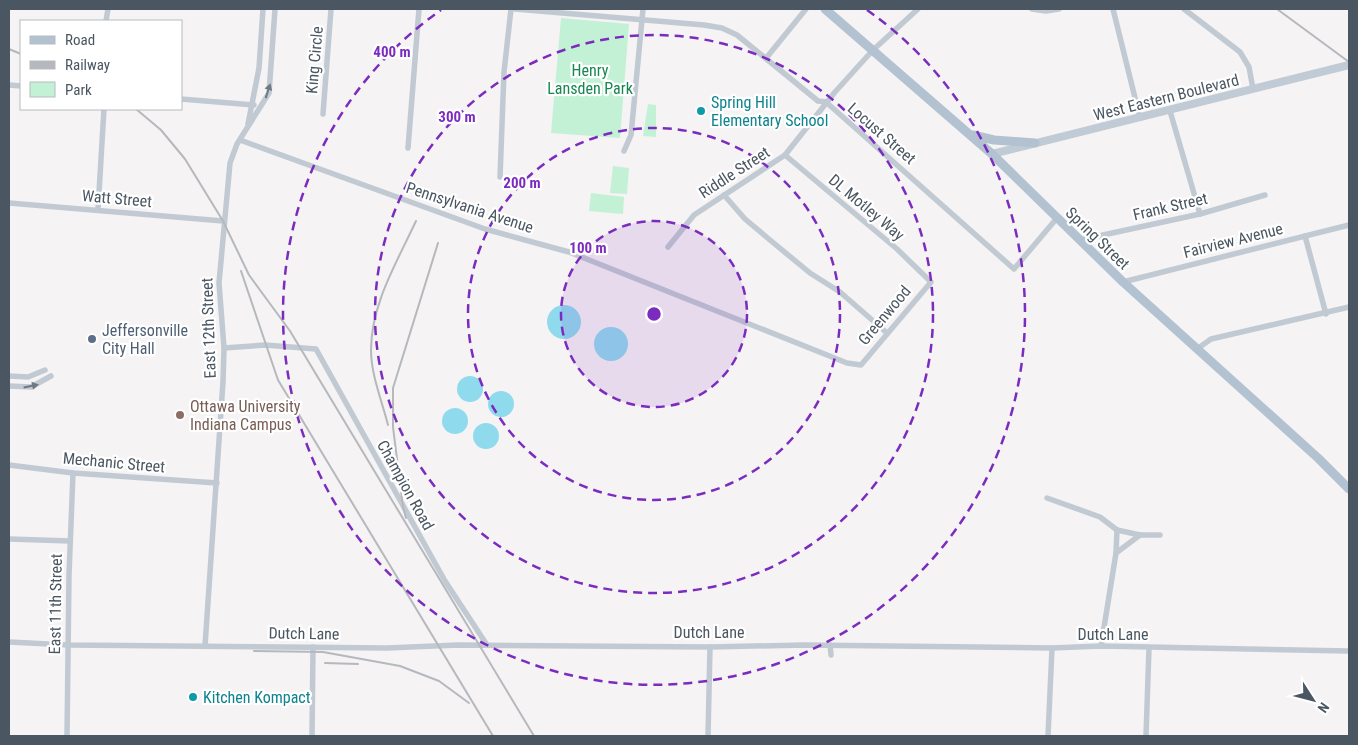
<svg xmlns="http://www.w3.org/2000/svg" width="1358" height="745" font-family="'Roboto Condensed',sans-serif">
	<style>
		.green { fill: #c3f1d5 }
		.water { fill: #90daee }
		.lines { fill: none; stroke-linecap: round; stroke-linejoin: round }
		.street { stroke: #c1cad2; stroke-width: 5.5 }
		.secondary { stroke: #c1cbd6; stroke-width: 8 }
		.primary { stroke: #b3c2d1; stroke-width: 9 }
		.rail { stroke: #b5b8bd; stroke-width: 2 }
		.oneway { fill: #6e7983 }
		.ring { fill: none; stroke: #7b2cbf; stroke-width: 2.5; stroke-dasharray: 9 6 }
		.culture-dot { fill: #0f9aa8; stroke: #fff; stroke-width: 2 }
		.service-dot { fill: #5c6f8a; stroke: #fff; stroke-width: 2 }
		.education-dot { fill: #8d6e63; stroke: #fff; stroke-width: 2 }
		.labels { text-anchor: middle; stroke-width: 4.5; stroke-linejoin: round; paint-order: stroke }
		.street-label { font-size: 16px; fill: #4a5661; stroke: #fff }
		.park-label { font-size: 16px; fill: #17864f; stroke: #fff }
		.culture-label { font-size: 16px; fill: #0d838f; stroke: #fff; text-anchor: start }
		.service-label { font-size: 16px; fill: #4e5e75; stroke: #fff; text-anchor: start }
		.education-label { font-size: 16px; fill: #785e54; stroke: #fff; text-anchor: start }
		.centre { fill: #7b2cbf; stroke: #fff; stroke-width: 2.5 }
		.ring-label { font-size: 15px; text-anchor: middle; font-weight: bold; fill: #7b2cbf; stroke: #fff; stroke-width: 4.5; stroke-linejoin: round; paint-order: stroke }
	</style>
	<rect width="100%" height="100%" fill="#f5f3f3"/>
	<g class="green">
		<path d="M 561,18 L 629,24 L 620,138 L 551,133 Z"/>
		<path d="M 648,104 L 656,105 L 656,137 L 643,136 Z"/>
		<path d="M 613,166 L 629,168 L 627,194 L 610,193 Z"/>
		<path d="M 591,193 L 624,197 L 623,214 L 589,211 Z"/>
	</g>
	<g class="water">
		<circle cx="564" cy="322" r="17"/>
		<circle cx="611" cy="344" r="17"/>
		<circle cx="470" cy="389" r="13"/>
		<circle cx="501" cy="404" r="13"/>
		<circle cx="455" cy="421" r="13"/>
		<circle cx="486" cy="436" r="13"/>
	</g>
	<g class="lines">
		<g class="street">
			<path d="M 515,9 L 704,25 L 722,28 L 737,35 L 818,101 L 826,102 L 1014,269 L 1057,218"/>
			<path d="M 1032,9 L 1046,11 L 1059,9"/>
			<path d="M 1113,9 L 1140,118"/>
			<path d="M 1184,9 L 1240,52 L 1249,67 L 1253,89"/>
			<path d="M 106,21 L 108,9"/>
			<path d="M 767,57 L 806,9"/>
			<path d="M 9,85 L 21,86"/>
			<path d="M 181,99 L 254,105"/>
			<path d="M 1170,111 L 1200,214"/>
			<path d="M 323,114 L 331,9"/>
			<path d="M 248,124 L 259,68 L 263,9"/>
			<path d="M 240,140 L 485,229 L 569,252 L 847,363 L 861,365 L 931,282 L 897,249 L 785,155"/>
			<path d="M 408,148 L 419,9"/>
			<path d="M 624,151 L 631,135 L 643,9"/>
			<path d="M 500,177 L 504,72 L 511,9"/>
			<path d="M 724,195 L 745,219 L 770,240 L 810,273 L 840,292 L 887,333"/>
			<path d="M 9,203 L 223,221"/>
			<path d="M 98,209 L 104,109"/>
			<path d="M 1305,236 L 1326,314"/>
			<path d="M 1080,240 L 1200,214 L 1265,195"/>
			<path d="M 668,247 L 694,215 L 785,155 L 835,92 L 873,50 L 918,9"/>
			<path d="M 1123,282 L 1349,225"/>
			<path d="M 224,348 L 265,345 L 316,349 L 445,581 L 487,645"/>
			<path d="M 1197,349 L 1211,339 L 1349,307"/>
			<path d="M 9,376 L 28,377 L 45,370"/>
			<path d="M 9,386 L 31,387 L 51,376"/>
			<path d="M 9,465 L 73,473 L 217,483"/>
			<path d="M 1047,498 L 1100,517 L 1117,530 L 1140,535 L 1160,535"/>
			<path d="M 9,539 L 70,541"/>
			<path d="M 1116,553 L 1117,530"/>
			<path d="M 9,642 L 68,645 L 387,648 L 458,645 L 710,647 L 804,645 L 1052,648 L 1101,646 L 1349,651"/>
			<path d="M 830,645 L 831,655"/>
			<path d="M 205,646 L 223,382 L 224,348 L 219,283 L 230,163 L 237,144 L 269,93 L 275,9"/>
			<path d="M 1101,646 L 1116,553 L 1140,535"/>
			<path d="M 67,736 L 69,575 L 73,473"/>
			<path d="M 312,736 L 313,647"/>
			<path d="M 708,736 L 710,647"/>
			<path d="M 1048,736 L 1052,648"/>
			<path d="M 1146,736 L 1149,648"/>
		</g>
		<path class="secondary" d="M 992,154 L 1349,65"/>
		<g class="primary">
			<path d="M 825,9 L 992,154 L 1123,282 L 1318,458 L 1349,489"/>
			<path d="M 973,135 L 994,140 L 1035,143"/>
		</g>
		<g class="rail">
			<path d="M 1277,9 L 1349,62"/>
			<path d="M 9,49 L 21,54"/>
			<path d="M 136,109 L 161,130 L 185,159 L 223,221 L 249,275 L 290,331 L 534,736"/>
			<path d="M 241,271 L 278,380 L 493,736"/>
			<path d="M 388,425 C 382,401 371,375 371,350 C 371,304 397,262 416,221"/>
			<path d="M 406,518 L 403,507 L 393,427 L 393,388 L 438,243"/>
			<path d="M 254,651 L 323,652 L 400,666 L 439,681 L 469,703"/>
			<path d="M 325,663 L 358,664"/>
		</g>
	</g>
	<defs><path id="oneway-solid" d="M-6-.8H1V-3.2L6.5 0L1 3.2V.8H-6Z" transform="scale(1.25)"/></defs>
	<g class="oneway">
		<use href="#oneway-solid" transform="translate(268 91) rotate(-72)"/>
		<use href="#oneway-solid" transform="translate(31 386) rotate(-11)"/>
	</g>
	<circle cx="654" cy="314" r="93" fill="#7b2cbf" fill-opacity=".12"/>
	<g class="ring">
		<circle cx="654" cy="314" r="93"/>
		<circle cx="654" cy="314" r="186"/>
		<circle cx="654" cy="314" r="279"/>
		<path d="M867 10A371 371 0 1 1 441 10"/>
	</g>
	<g class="culture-dot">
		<circle cx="701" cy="111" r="5"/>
		<circle cx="193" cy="697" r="5"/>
	</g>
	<circle class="service-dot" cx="92" cy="339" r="5"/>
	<circle class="education-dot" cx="180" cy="415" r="5"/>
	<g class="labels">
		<g class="street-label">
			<text transform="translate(314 60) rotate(-85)" y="6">King Circle</text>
			<text transform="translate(1166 97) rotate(-14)" y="6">West Eastern Boulevard</text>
			<text transform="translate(882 133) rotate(41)" y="6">Locust Street</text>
			<text transform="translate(734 172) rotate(-33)" y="6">Riddle Street</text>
			<text transform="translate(117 198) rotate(5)" y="6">Watt Street</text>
			<text transform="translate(1170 206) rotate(-13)" y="6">Frank Street</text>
			<text transform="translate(470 207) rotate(18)" y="6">Pennsylvania Avenue</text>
			<text transform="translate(867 207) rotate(40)" y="6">DL Motley Way</text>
			<text transform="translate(1098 238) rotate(44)" y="6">Spring Street</text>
			<text transform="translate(1233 240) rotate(-14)" y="6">Fairview Avenue</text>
			<text transform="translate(884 315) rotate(-50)" y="6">Greenwood</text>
			<text transform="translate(208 328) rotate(-92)" y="6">East 12th Street</text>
			<text transform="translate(114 462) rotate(5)" y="6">Mechanic Street</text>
			<text transform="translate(406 485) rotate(61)" y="6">Champion Road</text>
			<text transform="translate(55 604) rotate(-89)" y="6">East 11th Street</text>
			<text x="709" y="638">Dutch Lane</text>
			<text transform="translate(304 633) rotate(1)" y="6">Dutch Lane</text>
			<text x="1113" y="640">Dutch Lane</text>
		</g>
		<g class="park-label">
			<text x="590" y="76">Henry<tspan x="590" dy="18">Lansden Park</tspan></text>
		</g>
		<g class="culture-label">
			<text x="711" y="108">Spring Hill<tspan x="711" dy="18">Elementary School</tspan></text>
			<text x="203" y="703">Kitchen Kompact</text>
		</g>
		<g class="service-label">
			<text x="102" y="336">Jeffersonville<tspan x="102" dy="18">City Hall</tspan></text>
		</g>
		<g class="education-label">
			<text x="190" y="412">Ottawa University<tspan x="190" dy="18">Indiana Campus</tspan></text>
		</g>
	</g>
	<circle cx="654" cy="314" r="8" class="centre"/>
	<g class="ring-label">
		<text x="392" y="57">400 m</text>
		<text x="457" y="122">300 m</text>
		<text x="522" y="188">200 m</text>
		<text x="588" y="253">100 m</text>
	</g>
	<rect width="1358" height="745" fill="none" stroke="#4a5661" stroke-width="20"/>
	<rect x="20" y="20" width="162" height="90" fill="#ffffff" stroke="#b7bbc0"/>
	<rect x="30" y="36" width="25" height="8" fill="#b3c2d1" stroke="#b7bbc0"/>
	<text x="65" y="45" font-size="15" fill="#4a5661">Road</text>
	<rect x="30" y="61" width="25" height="8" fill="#b5b8bd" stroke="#b7bbc0"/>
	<text x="65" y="70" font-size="15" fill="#4a5661">Railway</text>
	<rect x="30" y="82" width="25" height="15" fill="#c3f1d5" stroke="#b7bbc0"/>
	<text x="65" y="95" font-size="15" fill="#4a5661">Park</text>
	<g transform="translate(1313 700) rotate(126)" stroke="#ffffff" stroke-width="4" paint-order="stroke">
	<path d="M0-4L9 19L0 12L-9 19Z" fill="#4a5661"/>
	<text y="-8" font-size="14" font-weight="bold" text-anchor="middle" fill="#4a5661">N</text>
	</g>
</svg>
